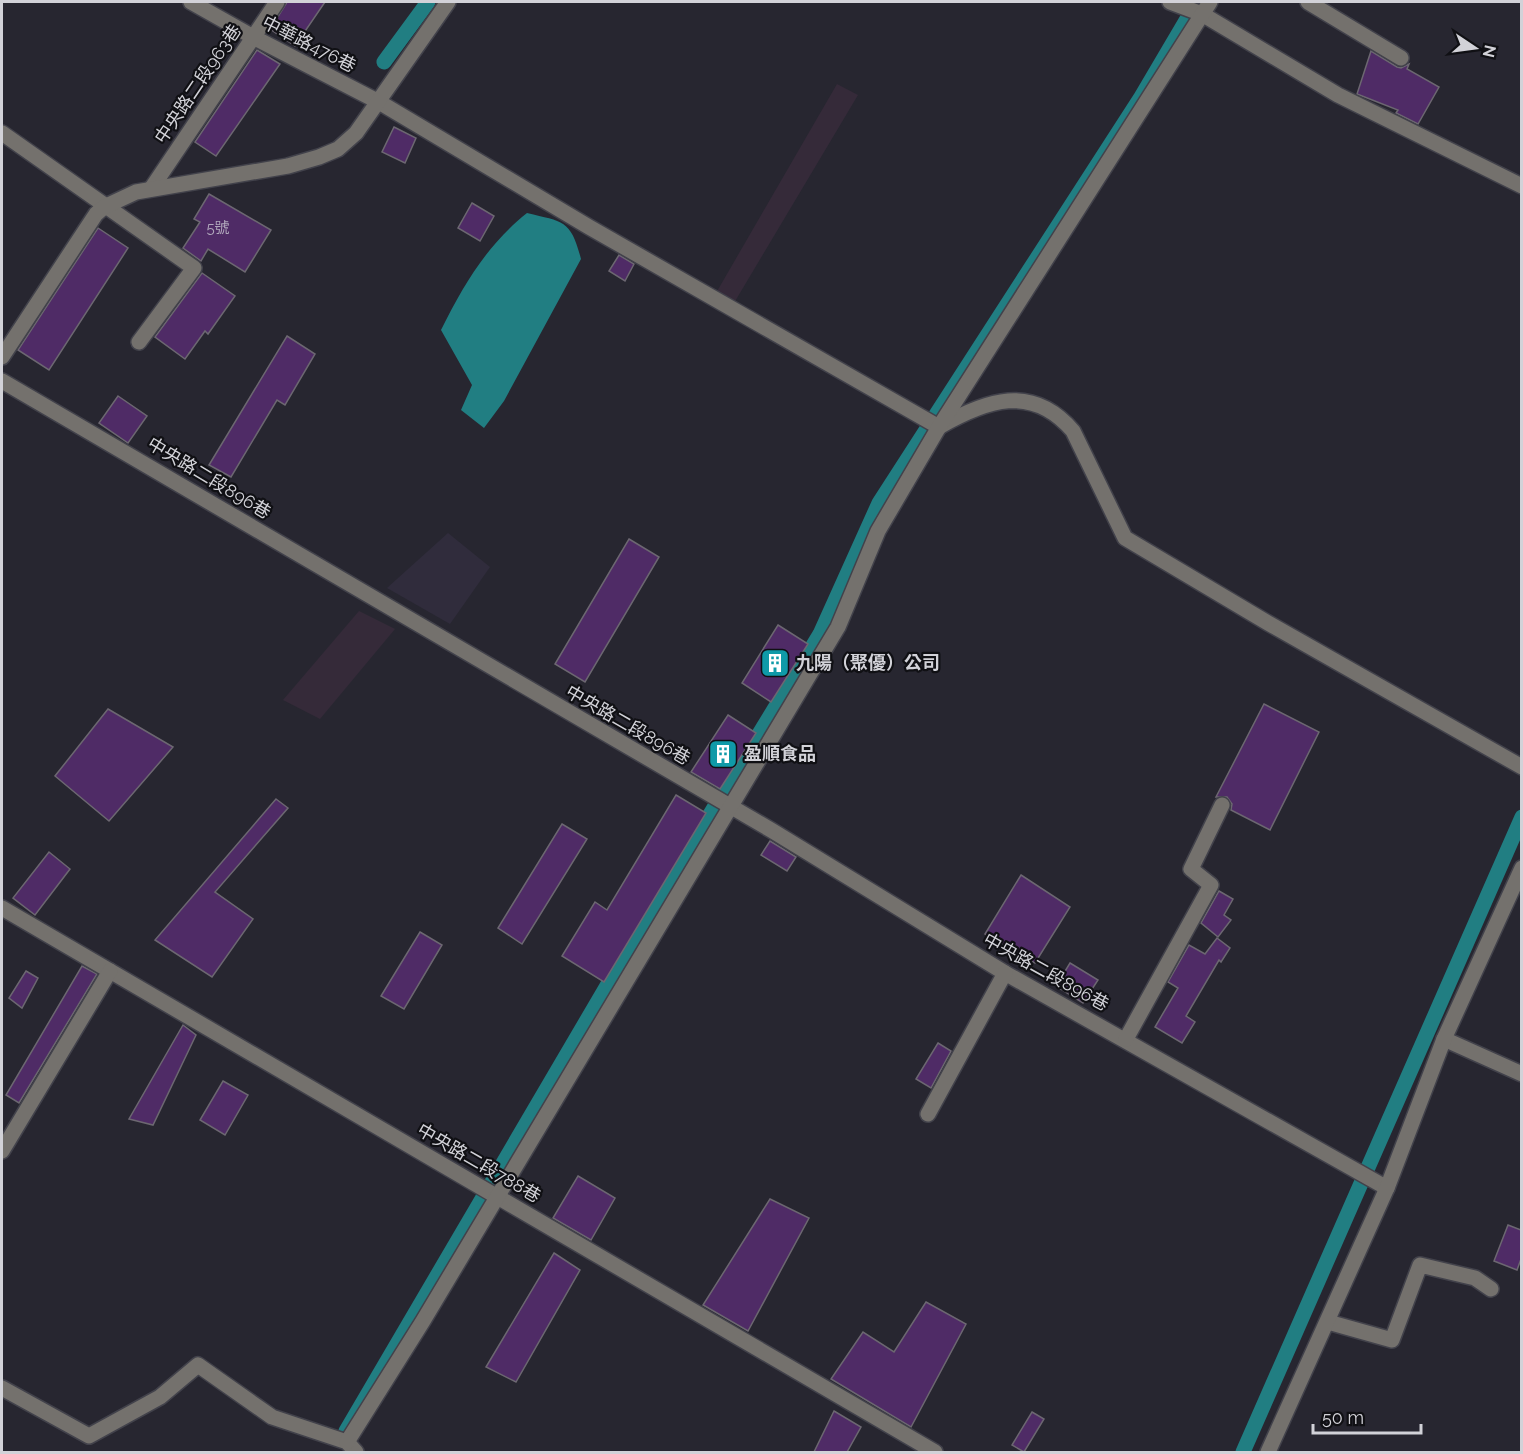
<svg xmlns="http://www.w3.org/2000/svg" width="1523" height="1454" font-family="Raleway,'Noto Sans TC',sans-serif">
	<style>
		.commercial { fill: #302c3c }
		.industrial { fill: #352a39 }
		.water { fill: #217e82 }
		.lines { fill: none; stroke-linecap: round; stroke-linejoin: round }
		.canal { stroke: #217e82; stroke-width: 15 }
		.building { fill: #4f2b66; stroke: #6c6771; stroke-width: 1.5 }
		.minor-casing { stroke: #42424b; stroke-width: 18 }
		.minor { stroke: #74716d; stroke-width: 15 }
		.labels { text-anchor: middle; stroke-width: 4.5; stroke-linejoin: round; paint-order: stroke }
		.number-label { font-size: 15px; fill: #b1a8bc }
		.street-label { font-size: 18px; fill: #d2d2d8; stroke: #101014 }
		.poi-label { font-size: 18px; font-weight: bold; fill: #d2d2d8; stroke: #101014; text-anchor: start }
	</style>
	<rect width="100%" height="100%" fill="#272630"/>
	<path class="commercial" d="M 448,533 L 490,567 L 450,624 L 387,588 Z"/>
	<g class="industrial">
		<path d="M 837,84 L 858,95 L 734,303 L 716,293 Z"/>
		<path d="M 359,611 L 395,629 L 320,719 L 283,700 Z"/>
	</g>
	<path class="water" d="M 527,213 C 564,222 571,220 581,259 L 504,401 L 484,428 L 461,410 L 472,385 L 441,330 C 464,284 487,245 527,213 Z"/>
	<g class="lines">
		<g class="canal">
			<path d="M 384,62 L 428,2"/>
			<path d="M 346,1431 L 645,921 L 820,634 L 879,503 L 1141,97 L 1197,2"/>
			<path d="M 1243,1452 L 1522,817"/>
		</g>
	</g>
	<g class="building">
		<path d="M 287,2 L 325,2 L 295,46 L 270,29 Z"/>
		<path d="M 257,50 L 280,64 L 216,156 L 195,142 Z"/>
		<path d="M 1371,51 L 1397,67 L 1401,68 L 1409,64 L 1407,69 L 1439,87 L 1418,124 L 1396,113 L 1398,110 L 1357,94 Z"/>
		<path d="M 394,127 L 416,138 L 405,163 L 382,152 Z"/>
		<path d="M 209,194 L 271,230 L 245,272 L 208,249 L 201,261 L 183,248 L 200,222 L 194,219 Z"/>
		<path d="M 472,203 L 494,216 L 480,241 L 458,228 Z"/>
		<path d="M 98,228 L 128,248 L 49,370 L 18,350 Z"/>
		<path d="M 619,255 L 634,264 L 625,281 L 609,271 Z"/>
		<path d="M 202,273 L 235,296 L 208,334 L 205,331 L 185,359 L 155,337 Z"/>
		<path d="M 287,336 L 315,354 L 285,405 L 277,400 L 231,477 L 209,465 Z"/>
		<path d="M 118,396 L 147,416 L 128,443 L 99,423 Z"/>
		<path d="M 629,539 L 659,557 L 585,682 L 555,664 Z"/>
		<path d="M 778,625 L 808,644 L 771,702 L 742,683 Z"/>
		<path d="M 1264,704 L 1319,732 L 1270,830 L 1231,810 L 1232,804 L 1227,797 L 1216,797 Z"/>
		<path d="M 108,709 L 173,747 L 109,821 L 55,776 Z"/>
		<path d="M 728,715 L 756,733 L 720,789 L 691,772 Z"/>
		<path d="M 676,795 L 706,813 L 604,982 L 562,956 L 595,902 L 607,910 Z"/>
		<path d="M 276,799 L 288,808 L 215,892 L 253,919 L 212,977 L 155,940 Z"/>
		<path d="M 562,824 L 587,839 L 522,944 L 498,928 Z"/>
		<path d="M 770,841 L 796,857 L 787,871 L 761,855 Z"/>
		<path d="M 49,852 L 70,869 L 35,915 L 13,898 Z"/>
		<path d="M 1021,875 L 1070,907 L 1035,963 L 985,934 Z"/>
		<path d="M 1219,891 L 1233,899 L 1224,915 L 1231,920 L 1218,937 L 1201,923 Z"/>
		<path d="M 420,932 L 442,945 L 404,1009 L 381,996 Z"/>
		<path d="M 1217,938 L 1230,948 L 1221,962 L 1219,960 L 1186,1016 L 1195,1022 L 1182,1043 L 1155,1027 L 1178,988 L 1168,982 L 1189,945 L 1205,954 Z"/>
		<path d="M 1070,963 L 1098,980 L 1083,1003 L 1056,986 Z"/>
		<path d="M 82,966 L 97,974 L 19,1103 L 6,1095 Z"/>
		<path d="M 26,971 L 38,978 L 22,1008 L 9,998 Z"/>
		<path d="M 183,1025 L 196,1035 L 153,1125 L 129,1119 Z"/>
		<path d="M 938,1043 L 951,1051 L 931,1088 L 916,1079 Z"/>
		<path d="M 223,1081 L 248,1095 L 225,1135 L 200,1120 Z"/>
		<path d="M 578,1176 L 615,1198 L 591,1240 L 553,1218 Z"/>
		<path d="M 770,1199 L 809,1218 L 748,1331 L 703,1305 Z"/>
		<path d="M 1508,1225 L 1521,1230 L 1521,1259 L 1517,1270 L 1494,1261 Z"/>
		<path d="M 554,1253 L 580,1270 L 516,1382 L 486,1367 Z"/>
		<path d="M 926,1302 L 966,1324 L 911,1427 L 831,1379 L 863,1332 L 894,1352 Z"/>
		<path d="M 834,1411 L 861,1427 L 847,1452 L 814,1452 Z"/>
		<path d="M 1032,1412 L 1044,1419 L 1024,1452 L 1012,1445 Z"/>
	</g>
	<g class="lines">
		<g class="minor-casing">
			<g id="minor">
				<path d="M 191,2 L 253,37 L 379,102 L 589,227 L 939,427 C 986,400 1032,383 1073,431 L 1125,538 L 1268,623 L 1522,767"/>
				<path d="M 1170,2 L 1202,14 L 1338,95 L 1522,186"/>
				<path d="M 1308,2 L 1401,58"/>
				<path d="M 2,133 L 194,268 L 139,342"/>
				<path d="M 151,189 L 277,2"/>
				<path d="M 2,357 L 96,214 L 104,207 L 136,192 L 288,166 L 319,157 L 338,149 L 356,133 L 448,2"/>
				<path d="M 2,381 L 771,830 L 1005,973 L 1387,1188"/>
				<path d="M 2,908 L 935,1452"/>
				<path d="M 1126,1039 L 1211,885 L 1191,869 L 1222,805"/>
				<path d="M 1444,1039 L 1522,1074"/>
				<path d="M 928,1114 L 1005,973"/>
				<path d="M 2,1151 L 110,971"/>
				<path d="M 1328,1322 L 1392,1340 L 1420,1265 L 1475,1278 L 1491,1289"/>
				<path d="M 2,1388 L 89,1436 L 160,1397 L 198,1365 L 272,1417 L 347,1442 L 356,1452"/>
				<path d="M 347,1442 L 423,1321 L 838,627 L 878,531 L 939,427 L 1210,2"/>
				<path d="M 1268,1452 L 1387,1188 L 1444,1039 L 1522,868"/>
			</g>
		</g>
		<use href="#minor" class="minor"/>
	</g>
	<defs>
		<g id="building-square" transform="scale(1.5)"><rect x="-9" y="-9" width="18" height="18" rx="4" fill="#0f9aa8" stroke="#101014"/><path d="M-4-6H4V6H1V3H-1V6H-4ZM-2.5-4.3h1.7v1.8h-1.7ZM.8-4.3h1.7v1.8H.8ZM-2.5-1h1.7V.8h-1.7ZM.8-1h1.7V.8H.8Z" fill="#fff"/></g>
	</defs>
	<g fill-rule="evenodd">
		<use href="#building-square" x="775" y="663"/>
		<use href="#building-square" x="723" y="754"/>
	</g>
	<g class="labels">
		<g class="number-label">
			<text x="218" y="233">5號</text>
		</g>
		<g class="street-label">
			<text transform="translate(309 44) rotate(27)" y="6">中華路476巷</text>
			<text transform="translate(198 84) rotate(-56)" y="6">中央路二段963巷</text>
			<text transform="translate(209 478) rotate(31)" y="6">中央路二段896巷</text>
			<text transform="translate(628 725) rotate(30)" y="6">中央路二段896巷</text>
			<text transform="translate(1046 972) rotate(29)" y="6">中央路二段896巷</text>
			<text transform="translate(479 1163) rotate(30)" y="6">中央路二段788巷</text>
		</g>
		<g class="poi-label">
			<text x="796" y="669">九陽（聚優）公司</text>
			<text x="744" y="760">盈順食品</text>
		</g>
	</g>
	<rect width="1523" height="1454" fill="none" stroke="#d2d2d8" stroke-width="6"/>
	<g transform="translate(1475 48) rotate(103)" stroke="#101014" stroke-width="4.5" paint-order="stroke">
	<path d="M0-4.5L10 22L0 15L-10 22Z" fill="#d2d2d8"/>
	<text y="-9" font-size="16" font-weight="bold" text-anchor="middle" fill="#d2d2d8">N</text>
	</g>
	<path d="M1313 1424v9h108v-9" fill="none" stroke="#d2d2d8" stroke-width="3"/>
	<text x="1322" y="1424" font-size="18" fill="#d2d2d8" stroke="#101014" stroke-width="4.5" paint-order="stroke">50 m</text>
</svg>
